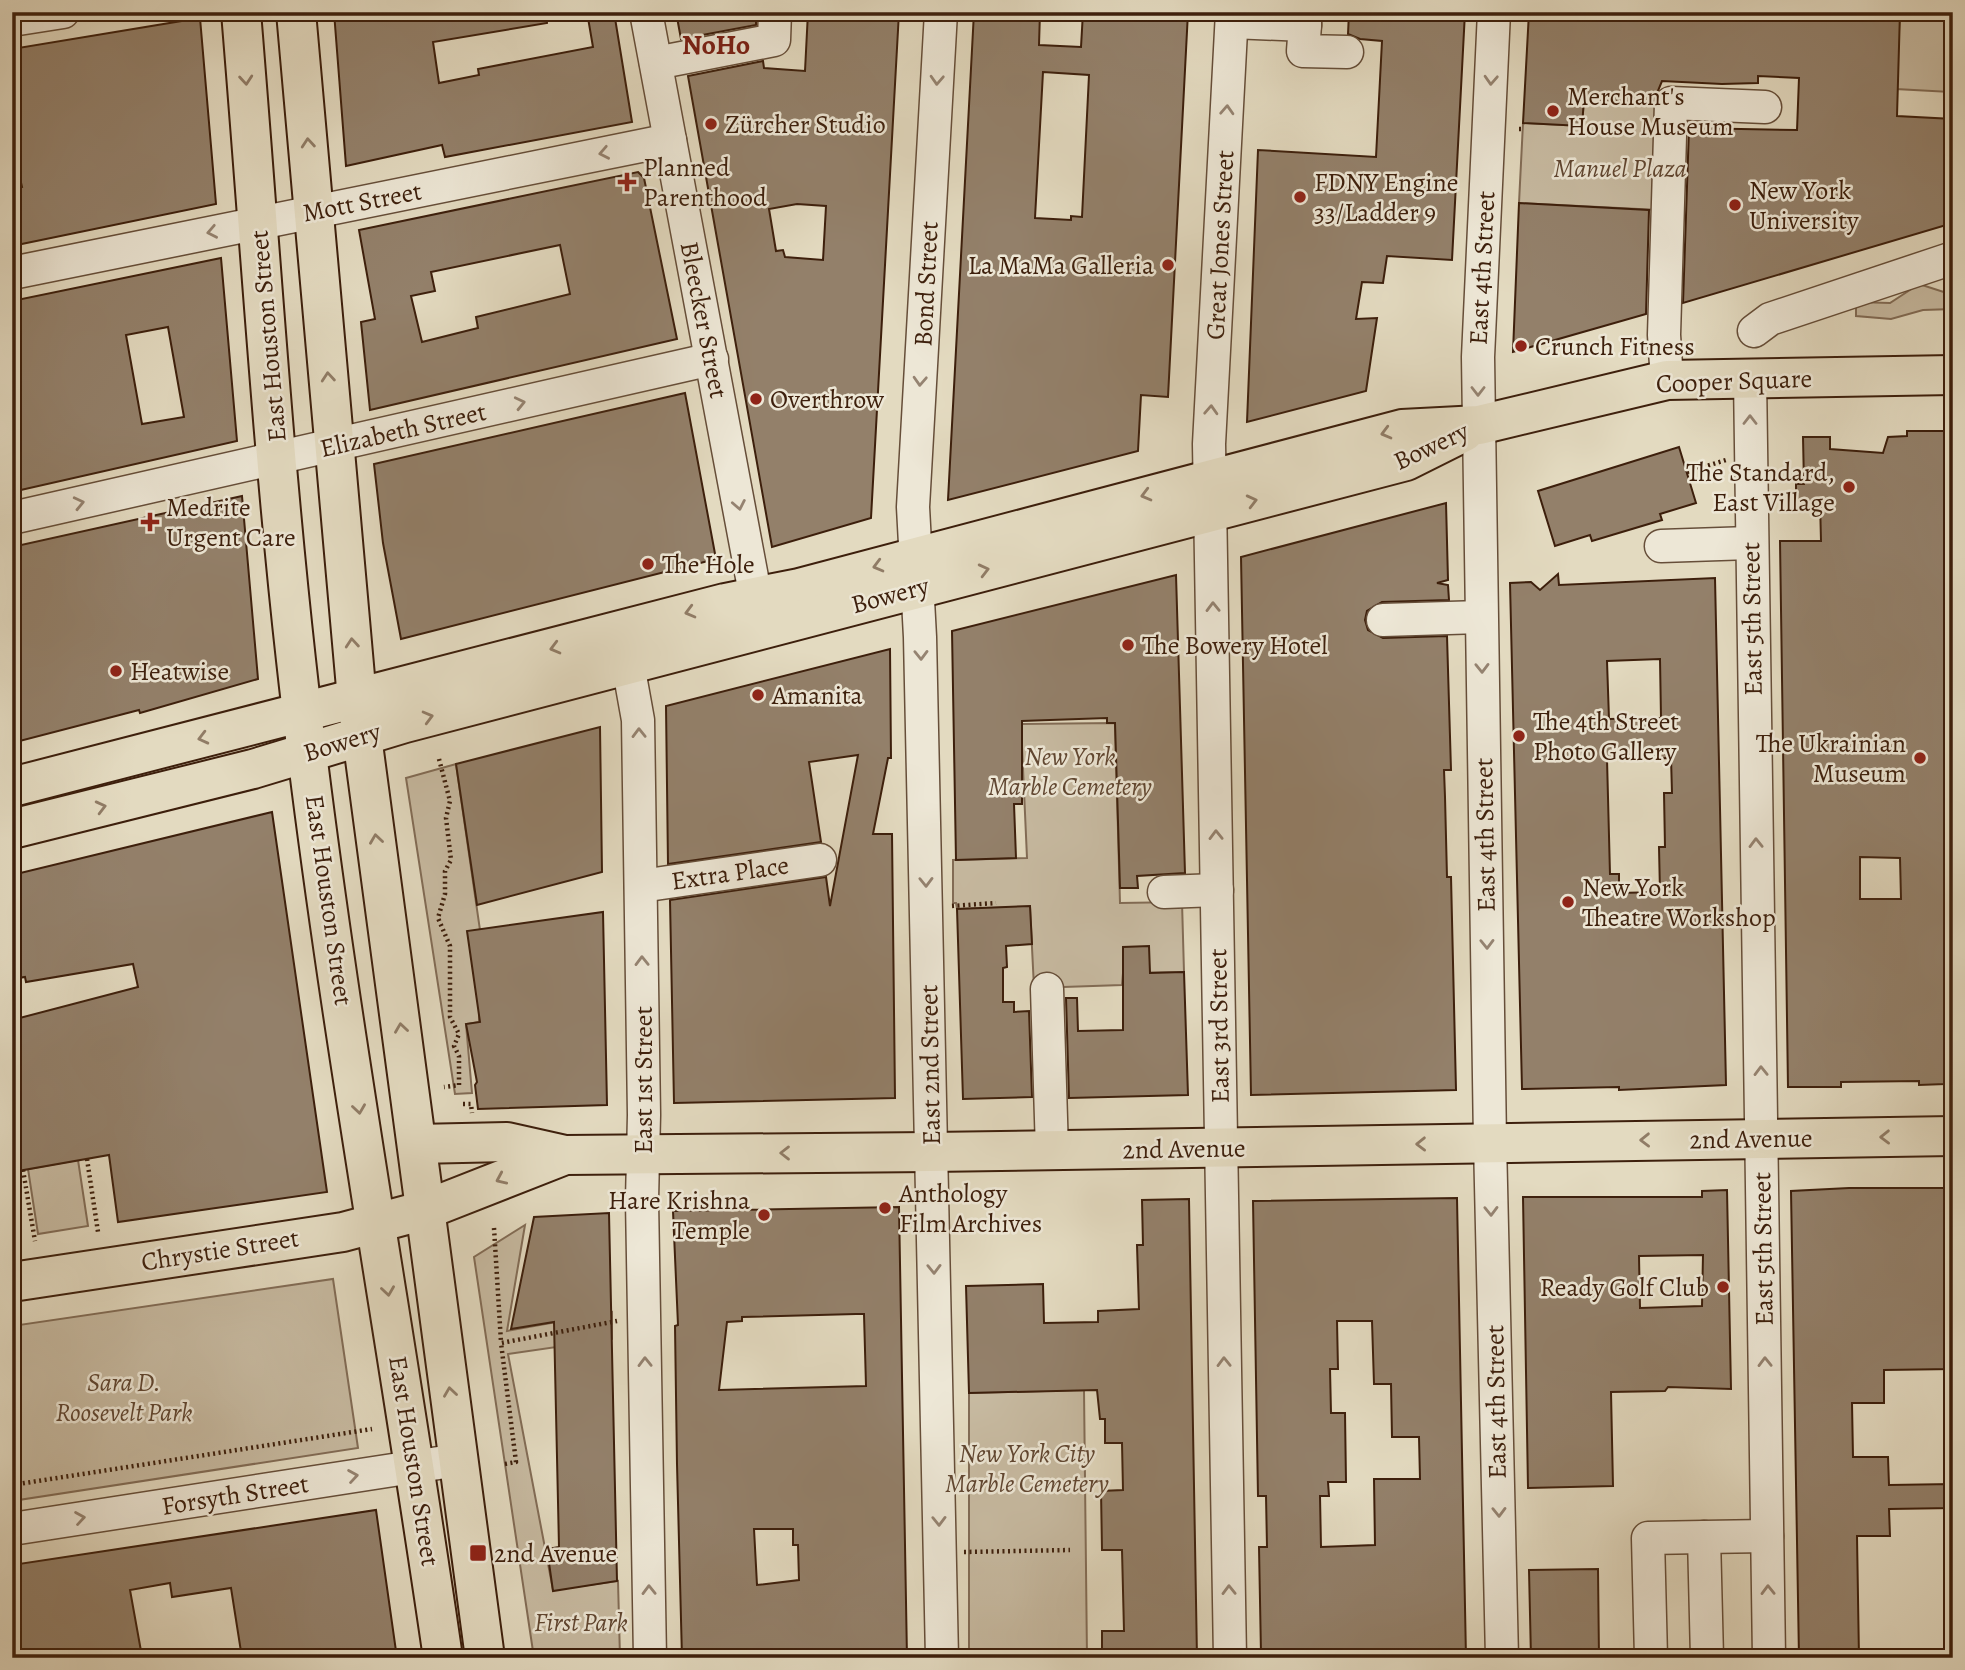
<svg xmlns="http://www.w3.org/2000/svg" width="1965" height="1670" viewBox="0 0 1965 1670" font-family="Alegreya,serif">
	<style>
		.green { fill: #c7baa1; stroke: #826c56; stroke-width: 2 }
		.building { fill: #93806a; stroke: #3d1f0c; stroke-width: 2; fill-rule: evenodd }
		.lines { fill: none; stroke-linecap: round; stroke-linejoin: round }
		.minor-casing { stroke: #664e39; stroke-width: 35 }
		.major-casing { stroke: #3d1f0c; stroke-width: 42 }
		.path { stroke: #3d1f0c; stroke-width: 4.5; stroke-dasharray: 2 3.5; stroke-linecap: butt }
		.minor { stroke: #ede7d6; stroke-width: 32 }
		.major { stroke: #e3dac0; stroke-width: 38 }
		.oneway { stroke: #907c66 }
		.oneway2 { stroke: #958371 }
		.poi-dot { fill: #8f2418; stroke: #ede7d6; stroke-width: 2.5 }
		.labels { text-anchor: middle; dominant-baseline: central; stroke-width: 5; stroke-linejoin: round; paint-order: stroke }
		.poi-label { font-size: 26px; fill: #3d1f0c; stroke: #ede7d6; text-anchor: start }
		.park-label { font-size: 26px; font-style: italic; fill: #604631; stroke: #ede7d6 }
		.street-label { font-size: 26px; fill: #3d1f0c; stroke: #ede7d6 }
		.neighbourhood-label { font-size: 28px; font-weight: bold; fill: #7a1f14; stroke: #ede7d6 }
	</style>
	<rect width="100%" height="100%" fill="#e3dac0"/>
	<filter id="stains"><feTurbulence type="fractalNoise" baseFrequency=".00286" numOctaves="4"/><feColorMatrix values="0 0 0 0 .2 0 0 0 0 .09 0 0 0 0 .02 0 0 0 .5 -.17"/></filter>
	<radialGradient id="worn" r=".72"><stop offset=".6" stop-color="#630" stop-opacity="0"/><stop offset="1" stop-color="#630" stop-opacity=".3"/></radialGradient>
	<g class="green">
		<polygon points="1900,12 1953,12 1950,92 1896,89"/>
		<polygon points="1584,99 1660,103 1659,210 1519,203 1523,123 1582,126"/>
		<polygon points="1919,284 1953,295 1953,309 1923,310 1891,319 1856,316 1856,302 1890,303"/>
		<polygon points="1115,723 1120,903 1182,902 1184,972 1123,973 1122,985 1034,988 1030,907 957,909 956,903 953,903 953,860 1027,858 1021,724"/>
		<polygon points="456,764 480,930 479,1022 466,1024 472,1093 455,1094 406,778"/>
		<polygon points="78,1160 88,1226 38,1234 28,1169"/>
		<polygon points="525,1225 507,1331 612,1312 612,1339 508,1354 553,1590 618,1581 620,1658 534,1658 474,1257"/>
		<polygon points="333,1279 358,1448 12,1501 12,1326"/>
		<polygon points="1084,1390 1087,1658 969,1658 969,1393"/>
	</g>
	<g class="building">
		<polygon points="334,12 546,12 547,23 433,42 439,83 479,75 478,69 593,47 587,12 614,12 632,122 445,157 442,145 346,166"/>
		<polygon points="676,12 756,12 756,25 681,39"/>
		<path d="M808,12H899L871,518L772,547L688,76L763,61L764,68L805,71ZM797,204L826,206L823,260L785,257L783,250L776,251L769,209Z"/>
		<path d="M974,12H1040L1039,45L1081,47L1083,12H1188L1168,397L1141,395L1138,451L948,500ZM1043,72L1089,75L1082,217L1071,216V220L1035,218Z"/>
		<polygon points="1349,12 1465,12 1452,260 1387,256 1383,283 1362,282 1356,319 1377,318 1366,391 1247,422 1258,150 1376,157 1382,41 1360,39 1348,34"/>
		<polygon points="1529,12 1900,12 1897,116 1953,119 1953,223 1683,303 1689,128 1797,130 1799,78 1758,76 1758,83 1722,84 1662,81 1653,103 1584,99 1582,126 1523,123"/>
		<polygon points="200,18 216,204 12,246 12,189 22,187 12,143 12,49"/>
		<path d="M638,172L644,178L677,339L370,410L361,322L375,319L359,230ZM560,245L570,294L476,317L478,328L422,342L411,296L435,291L431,272Z"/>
		<polygon points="1519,203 1649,210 1646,314 1513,352"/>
		<path d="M221,258L237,441L12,492V301ZM168,327L184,417L142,424L126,335Z"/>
		<polygon points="685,393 716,559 401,639 383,543 374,464"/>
		<path d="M1907,431H1953V1080H1945V1084L1919,1085V1081L1841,1082V1087H1788L1780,541H1821L1820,501L1796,502V484H1804L1803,437H1830V449L1883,453L1888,437L1907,436ZM1860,857L1900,858L1901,899H1860Z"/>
		<polygon points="1679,447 1696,503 1660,514 1662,520 1592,541 1590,535 1555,546 1538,491"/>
		<polygon points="242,496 258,679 140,713 139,710 12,743 12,547"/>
		<polygon points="1446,503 1448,580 1437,583 1448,585 1449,600 1382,602 1367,611 1365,620 1368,630 1383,638 1447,636 1451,770 1444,770 1445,797 1447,877 1451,877 1456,1090 1251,1095 1241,557"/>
		<path d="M1558,574L1559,585L1715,578L1726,1085L1619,1090V1087L1522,1089L1510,583L1531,582L1540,590ZM1660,659L1661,718L1609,719L1607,661ZM1671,758L1672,793H1664L1665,847H1659L1660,892L1619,893V874H1610L1607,759Z"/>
		<polygon points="1176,575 1185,873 1137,876 1138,888 1120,888 1115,723 1107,723 1107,718 1022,721 1022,804 1014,804 1016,858 956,860 952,631"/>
		<polygon points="890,649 891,758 888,758 873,834 892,834 895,1098 674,1103 670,900 826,877 830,906 858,755 809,762 821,842 668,864 666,706"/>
		<polygon points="600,727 602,872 477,905 456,764"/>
		<polygon points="272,812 327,1192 118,1222 109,1155 18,1171 12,1134 12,1020 138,987 133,964 26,982 25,977 12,979 12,875"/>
		<polygon points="1030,906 1032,944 1006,946 1007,967 1003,968 1003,1002 1014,1002 1014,1012 1029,1011 1032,1097 963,1099 957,909"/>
		<polygon points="603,912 607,1105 478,1109 475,1085 477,1082 466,1024 480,1022 467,931"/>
		<polygon points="1149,946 1150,973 1184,972 1188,1095 1069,1098 1066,998 1077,998 1078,1031 1123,1030 1123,947"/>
		<polygon points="1849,1188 1953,1188 1953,1369 1884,1370 1884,1403 1852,1403 1853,1457 1888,1457 1889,1485 1953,1484 1953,1508 1889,1509 1890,1536 1857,1536 1859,1658 1799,1658 1791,1191"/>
		<path d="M1727,1190L1731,1389L1668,1387L1665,1391L1611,1392L1613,1486L1528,1488L1523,1197H1702V1191ZM1703,1255L1702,1306L1640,1308L1639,1256Z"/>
		<path d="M1457,1198L1466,1658H1265V1654H1261L1259,1547H1267L1266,1496H1258L1253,1201ZM1337,1321H1372L1374,1384H1391L1392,1437H1419L1420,1479H1374L1375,1545L1321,1547L1320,1496H1329L1328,1482H1346L1345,1413H1331L1330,1369H1338Z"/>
		<polygon points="1189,1199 1197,1658 1102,1658 1102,1631 1124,1631 1122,1550 1102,1550 1101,1491 1123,1490 1122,1443 1105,1443 1105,1419 1100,1419 1097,1390 969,1393 966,1286 1043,1284 1044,1323 1098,1322 1098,1311 1139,1309 1137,1245 1143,1245 1142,1200"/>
		<path d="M899,1207L907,1658H682L677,1464L675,1326L678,1325L673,1211ZM856,1314H864L866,1386L719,1390L727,1322L742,1321V1317ZM754,1529H793V1545H798L799,1580L757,1585Z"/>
		<polygon points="609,1213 617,1581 553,1591 547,1549 559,1547 554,1322 511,1329 534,1217"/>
		<polygon points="376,1510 397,1658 242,1658 231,1588 172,1597 170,1583 130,1590 141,1651 106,1658 12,1658 12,1565"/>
		<polygon points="1598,1569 1599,1658 1531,1658 1529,1570"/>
	</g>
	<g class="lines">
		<defs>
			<g id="minor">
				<polyline points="646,12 760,620"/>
				<polyline points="941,12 913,507 920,637 942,1658"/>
				<polyline points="1494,12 1478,357 1490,1142 1502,1658"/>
				<polyline points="12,20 63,12"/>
				<polyline points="1232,22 1305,25 1305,12"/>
				<polyline points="1305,25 1303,51 1347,52"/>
				<polyline points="656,63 774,40 775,12"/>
				<polyline points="12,273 670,140"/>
				<polyline points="1754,331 1770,319 1953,258"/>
				<polyline points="1750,378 1769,1658"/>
				<polyline points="1667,380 1664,335 1671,103 1765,107"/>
				<polyline points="12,518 712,359"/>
				<polyline points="1661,546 1750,543"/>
				<polyline points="1383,620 1481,617"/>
				<polyline points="624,642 638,720 644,1115 642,1200 650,1658"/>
				<polyline points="641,886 820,860"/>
				<polyline points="1164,892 1217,890"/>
				<polyline points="1047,989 1052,1151"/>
				<polyline points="12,1529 458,1460"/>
				<polyline points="1230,1658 1209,444 1232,12"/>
				<polyline points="1651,1658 1648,1538 1704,1537"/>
				<polyline points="1707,1658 1704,1537 1767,1536"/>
			</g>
			<g id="major">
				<path d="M241,12C259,228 272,445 296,660C333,994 395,1325 443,1658"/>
				<polyline points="296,12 357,699 485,1658"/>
				<polyline points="12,787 725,603 799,588 1402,429 1479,425 1667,380 1953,375"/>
				<polyline points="12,829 253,769 405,723 1406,461 1464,432"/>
				<polyline points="417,1144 507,1142 565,1155"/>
				<polyline points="12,1282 343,1232 425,1210 565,1155 931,1152 1953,1136"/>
			</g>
		</defs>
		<use href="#minor" class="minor-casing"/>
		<use href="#major" class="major-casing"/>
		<g class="path">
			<polyline points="1519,129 1522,129"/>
			<polyline points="1687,472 1726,460"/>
			<polyline points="439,759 450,801 446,818 451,860 445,871 445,894 438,918 450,946 450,1017 459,1034 454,1046 459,1056 459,1085 444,1087"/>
			<polyline points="952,906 996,903"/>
			<polyline points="463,1104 471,1104 472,1113"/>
			<polyline points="87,1159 98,1232"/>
			<polyline points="23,1170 35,1241"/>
			<polyline points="12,1178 18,1215 15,1244"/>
			<polyline points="494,1228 501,1342"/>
			<polyline points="505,1464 516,1462 501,1343 617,1321"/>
			<polyline points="12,1485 372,1429"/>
			<polyline points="964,1552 1070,1550"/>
		</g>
		<use href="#minor" class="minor"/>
		<use href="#major" class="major"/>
	</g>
	<defs><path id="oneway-chevron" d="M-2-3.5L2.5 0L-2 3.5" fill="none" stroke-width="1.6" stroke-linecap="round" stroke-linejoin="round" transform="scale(1.75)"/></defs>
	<g class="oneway">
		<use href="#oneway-chevron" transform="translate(246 80) rotate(85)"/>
		<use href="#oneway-chevron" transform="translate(308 143) rotate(-95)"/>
		<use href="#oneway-chevron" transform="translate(328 377) rotate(-95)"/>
		<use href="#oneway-chevron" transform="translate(1386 433) rotate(165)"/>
		<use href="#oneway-chevron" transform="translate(1146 495) rotate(165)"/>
		<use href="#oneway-chevron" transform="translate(1252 501) rotate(-14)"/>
		<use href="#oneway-chevron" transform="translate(878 566) rotate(165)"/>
		<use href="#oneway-chevron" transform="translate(984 570) rotate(-14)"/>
		<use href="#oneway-chevron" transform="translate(690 612) rotate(165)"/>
		<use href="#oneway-chevron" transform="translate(352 643) rotate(-95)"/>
		<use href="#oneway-chevron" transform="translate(555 648) rotate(165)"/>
		<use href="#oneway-chevron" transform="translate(428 717) rotate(-15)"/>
		<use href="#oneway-chevron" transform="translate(203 738) rotate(166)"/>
		<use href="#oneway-chevron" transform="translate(101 807) rotate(-14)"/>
		<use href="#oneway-chevron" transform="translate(376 839) rotate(-98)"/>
		<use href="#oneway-chevron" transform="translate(401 1028) rotate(-98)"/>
		<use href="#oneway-chevron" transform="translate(359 1109) rotate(82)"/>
		<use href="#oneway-chevron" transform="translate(1885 1137) rotate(179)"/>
		<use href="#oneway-chevron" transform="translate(1645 1140) rotate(179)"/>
		<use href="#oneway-chevron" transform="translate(1421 1144) rotate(179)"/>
		<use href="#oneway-chevron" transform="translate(785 1153) rotate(180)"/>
		<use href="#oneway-chevron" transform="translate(501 1179) rotate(156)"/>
		<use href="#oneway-chevron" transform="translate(388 1291) rotate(82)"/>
		<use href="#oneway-chevron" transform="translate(450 1392) rotate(-98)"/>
	</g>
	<g class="oneway2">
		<use href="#oneway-chevron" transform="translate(937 80) rotate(93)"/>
		<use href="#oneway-chevron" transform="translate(1491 80) rotate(93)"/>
		<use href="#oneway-chevron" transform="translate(1227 110) rotate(-87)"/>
		<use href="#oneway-chevron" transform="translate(604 153) rotate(169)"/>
		<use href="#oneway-chevron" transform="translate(212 232) rotate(169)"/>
		<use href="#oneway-chevron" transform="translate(920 381) rotate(93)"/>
		<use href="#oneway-chevron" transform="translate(1478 391) rotate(90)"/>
		<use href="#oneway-chevron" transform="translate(520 403) rotate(-13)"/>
		<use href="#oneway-chevron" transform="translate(1211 410) rotate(-87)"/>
		<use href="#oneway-chevron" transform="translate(1750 420) rotate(-90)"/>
		<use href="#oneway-chevron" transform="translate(79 503) rotate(-13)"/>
		<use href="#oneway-chevron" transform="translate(739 505) rotate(79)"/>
		<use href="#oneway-chevron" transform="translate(1213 607) rotate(-91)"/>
		<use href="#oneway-chevron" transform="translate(921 655) rotate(89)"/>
		<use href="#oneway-chevron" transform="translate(1482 668) rotate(89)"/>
		<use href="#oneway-chevron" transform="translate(639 733) rotate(-91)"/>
		<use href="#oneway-chevron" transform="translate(1216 835) rotate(-91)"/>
		<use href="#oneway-chevron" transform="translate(1756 843) rotate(-91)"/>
		<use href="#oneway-chevron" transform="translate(926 882) rotate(89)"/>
		<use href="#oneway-chevron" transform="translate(1487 944) rotate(89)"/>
		<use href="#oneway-chevron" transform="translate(642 961) rotate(-91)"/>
		<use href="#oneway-chevron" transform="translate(1761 1071) rotate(-91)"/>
		<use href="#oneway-chevron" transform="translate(1491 1211) rotate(89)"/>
		<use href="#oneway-chevron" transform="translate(934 1269) rotate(89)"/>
		<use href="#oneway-chevron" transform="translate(645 1362) rotate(-91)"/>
		<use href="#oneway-chevron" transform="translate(1224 1362) rotate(-91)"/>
		<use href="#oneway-chevron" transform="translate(1765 1362) rotate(-91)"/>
		<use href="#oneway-chevron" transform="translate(353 1476) rotate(-9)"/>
		<use href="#oneway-chevron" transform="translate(1499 1512) rotate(89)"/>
		<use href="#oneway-chevron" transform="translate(80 1518) rotate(-9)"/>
		<use href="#oneway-chevron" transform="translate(939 1521) rotate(89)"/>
		<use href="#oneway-chevron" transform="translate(649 1590) rotate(-91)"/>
		<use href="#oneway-chevron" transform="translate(1229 1590) rotate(-91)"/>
		<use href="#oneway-chevron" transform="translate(1768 1590) rotate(-91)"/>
	</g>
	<g class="poi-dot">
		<circle cx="1553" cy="111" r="7"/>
		<circle cx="711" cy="124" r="7"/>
		<path d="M623.5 171.5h7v7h7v7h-7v7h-7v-7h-7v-7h7z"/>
		<circle cx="1300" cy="197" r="7"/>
		<circle cx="1735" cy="205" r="7"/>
		<circle cx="1168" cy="265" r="7"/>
		<circle cx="1521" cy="346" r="7"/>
		<circle cx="756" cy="399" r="7"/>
		<circle cx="1849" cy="487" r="7"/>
		<path d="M146.5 511.5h7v7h7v7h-7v7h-7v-7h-7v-7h7z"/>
		<circle cx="648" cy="564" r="7"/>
		<circle cx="1128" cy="645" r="7"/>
		<circle cx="116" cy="671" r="7"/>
		<circle cx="758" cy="695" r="7"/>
		<circle cx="1519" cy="736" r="7"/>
		<circle cx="1920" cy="758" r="7"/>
		<circle cx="1568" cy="902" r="7"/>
		<circle cx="885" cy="1208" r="7"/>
		<circle cx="764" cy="1215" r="7"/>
		<circle cx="1723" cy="1287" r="7"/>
		<rect x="469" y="1544" width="18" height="18" rx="3.5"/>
	</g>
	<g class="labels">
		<g class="poi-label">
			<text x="1567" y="96">Merchant's<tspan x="1567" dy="30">House Museum</tspan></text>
			<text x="725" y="124">Zürcher Studio</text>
			<text x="643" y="167">Planned<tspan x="643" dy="30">Parenthood</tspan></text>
			<text x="1314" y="182">FDNY Engine<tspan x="1314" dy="30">33/Ladder 9</tspan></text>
			<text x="1749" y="190">New York<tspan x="1749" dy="30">University</tspan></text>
			<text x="1154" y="265" text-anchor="end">La MaMa Galleria</text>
			<text x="1535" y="346">Crunch Fitness</text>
			<text x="770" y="399">Overthrow</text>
			<text x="1835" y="472" text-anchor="end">The Standard,<tspan x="1835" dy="30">East Village</tspan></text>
			<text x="166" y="507">Medrite<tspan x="166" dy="30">Urgent Care</tspan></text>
			<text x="662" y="564">The Hole</text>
			<text x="1142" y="645">The Bowery Hotel</text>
			<text x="130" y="671">Heatwise</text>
			<text x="772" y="695">Amanita</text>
			<text x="1533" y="721">The 4th Street<tspan x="1533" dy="30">Photo Gallery</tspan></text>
			<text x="1906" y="743" text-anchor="end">The Ukrainian<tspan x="1906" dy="30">Museum</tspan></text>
			<text x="1582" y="887">New York<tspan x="1582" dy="30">Theatre Workshop</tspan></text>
			<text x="899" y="1193">Anthology<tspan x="899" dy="30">Film Archives</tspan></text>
			<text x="750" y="1200" text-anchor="end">Hare Krishna<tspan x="750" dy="30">Temple</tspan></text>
			<text x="1709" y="1287" text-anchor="end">Ready Golf Club</text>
			<text x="494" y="1553">2nd Avenue</text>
		</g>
		<g class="park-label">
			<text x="1620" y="168">Manuel Plaza</text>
			<text x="1070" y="756">New York<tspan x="1070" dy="30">Marble Cemetery</tspan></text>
			<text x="124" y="1382">Sara D.<tspan x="124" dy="30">Roosevelt Park</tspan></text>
			<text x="1027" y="1453">New York City<tspan x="1027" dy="30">Marble Cemetery</tspan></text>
			<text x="581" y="1622">First Park</text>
		</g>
		<g class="street-label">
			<text transform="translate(362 202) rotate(-11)">Mott Street</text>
			<text transform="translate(1220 245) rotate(-87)">Great Jones Street</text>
			<text transform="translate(1482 268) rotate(-87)">East 4th Street</text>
			<text transform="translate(926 284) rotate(-87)">Bond Street</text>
			<text transform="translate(704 320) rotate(79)">Bleecker Street</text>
			<text transform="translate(268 336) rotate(-95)">East Houston Street</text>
			<text transform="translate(1734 381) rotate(-2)">Cooper Square</text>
			<text transform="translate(403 430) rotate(-13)">Elizabeth Street</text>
			<text transform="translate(1431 446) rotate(-25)">Bowery</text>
			<text transform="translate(890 595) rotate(-15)">Bowery</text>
			<text transform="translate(1752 619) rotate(-91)">East 5th Street</text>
			<text transform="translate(342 742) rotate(-17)">Bowery</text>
			<text transform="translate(1485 835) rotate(-91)">East 4th Street</text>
			<text transform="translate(730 873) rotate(-8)">Extra Place</text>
			<text transform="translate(329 900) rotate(82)">East Houston Street</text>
			<text transform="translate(1219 1026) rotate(-91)">East 3rd Street</text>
			<text transform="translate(930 1065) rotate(-91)">East 2nd Street</text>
			<text transform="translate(643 1080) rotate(-90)">East 1st Street</text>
			<text transform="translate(1751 1139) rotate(-1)">2nd Avenue</text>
			<text transform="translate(1184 1149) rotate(-1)">2nd Avenue</text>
			<text transform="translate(1763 1249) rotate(-91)">East 5th Street</text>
			<text transform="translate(220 1250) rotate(-9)">Chrystie Street</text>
			<text transform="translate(1496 1402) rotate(-91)">East 4th Street</text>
			<text transform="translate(414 1461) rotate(81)">East Houston Street</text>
			<text transform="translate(235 1495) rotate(-9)">Forsyth Street</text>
		</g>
		<g class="neighbourhood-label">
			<text x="716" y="45">NoHo</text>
		</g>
	</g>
	<rect width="1965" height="1670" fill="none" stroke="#e3dac0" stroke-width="42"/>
	<rect x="14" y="14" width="1937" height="1642" fill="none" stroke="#3d1f0c" stroke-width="3.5"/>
	<rect x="21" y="21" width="1923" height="1628" fill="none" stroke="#3d1f0c" stroke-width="2"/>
	<rect width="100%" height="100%" filter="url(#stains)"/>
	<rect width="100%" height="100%" fill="url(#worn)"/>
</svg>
